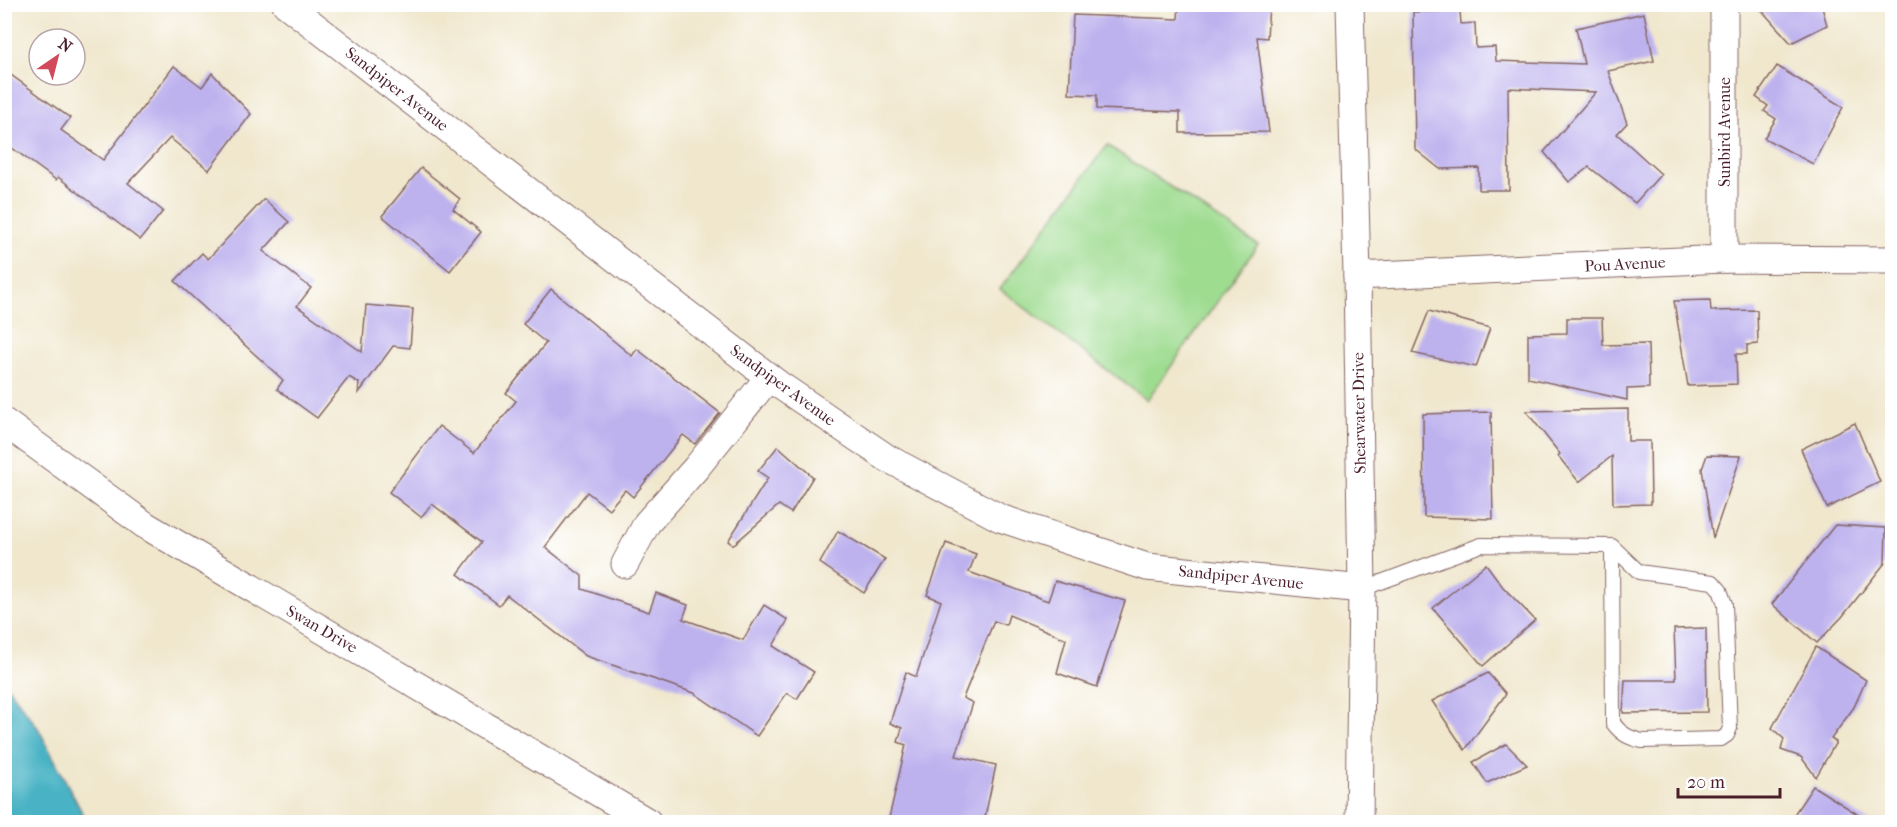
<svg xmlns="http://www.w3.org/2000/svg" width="1897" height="827" viewBox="0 0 1897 827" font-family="'IM FELL French Canon',serif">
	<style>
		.green { fill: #9edc90; stroke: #747e5e; stroke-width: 1.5 }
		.water { fill: #48b3c5; stroke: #496978; stroke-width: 1.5 }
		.building { fill: #beb2ee }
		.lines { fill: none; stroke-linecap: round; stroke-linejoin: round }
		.service-casing { stroke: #846564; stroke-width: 16 }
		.minor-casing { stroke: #846564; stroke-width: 29 }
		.service { stroke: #fff; stroke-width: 14 }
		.minor { stroke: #fff; stroke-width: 27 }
		.labels { text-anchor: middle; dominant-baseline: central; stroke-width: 6; stroke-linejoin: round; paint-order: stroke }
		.street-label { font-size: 16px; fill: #4a1f2b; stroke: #fff }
	</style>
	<rect width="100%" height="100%" fill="#fff"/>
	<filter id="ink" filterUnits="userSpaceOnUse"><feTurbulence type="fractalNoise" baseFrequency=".0167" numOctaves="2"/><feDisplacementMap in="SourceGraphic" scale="12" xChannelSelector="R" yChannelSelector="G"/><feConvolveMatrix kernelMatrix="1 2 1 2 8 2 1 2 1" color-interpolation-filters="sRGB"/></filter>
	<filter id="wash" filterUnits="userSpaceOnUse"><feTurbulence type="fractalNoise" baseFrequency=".008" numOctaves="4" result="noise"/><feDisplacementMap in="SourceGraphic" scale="24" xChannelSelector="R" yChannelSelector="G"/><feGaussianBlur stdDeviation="1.35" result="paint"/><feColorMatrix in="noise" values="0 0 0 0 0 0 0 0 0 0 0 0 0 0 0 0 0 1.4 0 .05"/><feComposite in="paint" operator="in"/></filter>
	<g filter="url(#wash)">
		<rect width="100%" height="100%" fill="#f0e7cd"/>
		<polygon class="green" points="1107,145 1258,245 1147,400 1000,289"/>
		<polygon class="water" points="5,683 38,728 87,822 5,822"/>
		<g id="blocks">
			<g class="building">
				<polygon points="1179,4 1269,4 1267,38 1257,37 1269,132 1180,133 1180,112 1097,109 1097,95 1069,94 1073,15 1178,19"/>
				<polygon points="1756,4 1821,4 1827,25 1791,43"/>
				<polygon points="1460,11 1461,24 1475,23 1476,48 1495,47 1496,61 1584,64 1576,28 1644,13 1654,61 1608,71 1627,123 1617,134 1661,174 1635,203 1589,167 1569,182 1544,152 1596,92 1508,88 1509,190 1479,190 1479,168 1440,169 1415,149 1413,12"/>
				<polygon points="174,66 202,87 212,73 251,114 209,170 170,138 128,183 163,211 140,240 58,177 56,180 4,142 4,70 70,118 61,130 103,160"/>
				<polygon points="1777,66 1843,107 1813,164 1764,138 1776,119 1764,111 1768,106 1756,97"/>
				<polygon points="421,168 460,199 453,209 481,232 450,271 382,216"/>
				<polygon points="264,199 289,222 263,251 311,288 297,306 362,352 366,305 413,309 410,348 393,346 358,394 359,383 349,377 317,418 277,389 283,380 175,281 202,253 208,259"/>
				<polygon points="551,289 632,356 637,349 720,413 695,444 683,435 633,497 625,490 609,509 587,492 545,547 582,576 582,589 649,612 656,593 688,605 683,619 743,640 764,605 788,620 773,646 814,672 797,699 787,693 757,736 694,693 586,656 507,595 499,605 458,574 482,542 432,504 421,517 389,492 439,426 474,453 516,401 506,393 546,343 523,324"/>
				<polygon points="1710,300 1711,311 1757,310 1758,344 1747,345 1747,354 1736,354 1737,384 1688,386 1674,301"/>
				<polygon points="1429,311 1490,328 1476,367 1412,353"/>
				<polygon points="1567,318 1602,318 1603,345 1648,344 1649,388 1627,389 1627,400 1528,378 1528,334 1567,333"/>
				<polygon points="1628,409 1628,441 1650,441 1651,504 1613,505 1612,456 1579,482 1558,456 1560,454 1526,411"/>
				<polygon points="1491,412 1493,519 1424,517 1423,414"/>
				<polygon points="1855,423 1880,482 1827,508 1801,449"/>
				<polygon points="778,446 813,477 791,513 779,505 733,545 728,541 768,478 758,471"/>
				<polygon points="1707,455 1741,456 1713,538 1702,469"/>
				<polygon points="1835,525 1886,528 1885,563 1842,617 1817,643 1772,604"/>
				<polygon points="838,531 885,559 864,593 820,563"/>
				<polygon points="946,543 976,554 969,572 1048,601 1055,581 1125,601 1097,687 1057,673 1066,639 1009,615 1006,625 994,621 963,698 973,703 956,756 996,765 984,822 911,822 889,818 906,745 898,742 902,728 890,723 906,672 916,677 941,601 927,595"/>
				<polygon points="1486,564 1503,587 1535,620 1483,666 1433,608"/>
				<polygon points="1706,628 1707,712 1623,713 1625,680 1676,680 1674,629"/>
				<polygon points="1816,647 1866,680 1854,707 1831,739 1836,742 1816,777 1801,757 1781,750 1784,739 1772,728"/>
				<polygon points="1488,673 1506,694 1465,750 1432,701"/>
				<polygon points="1506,744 1527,765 1487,783 1473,762"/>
				<polygon points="1813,786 1870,822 1789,822"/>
			</g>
		</g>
	</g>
	<g filter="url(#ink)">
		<use href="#blocks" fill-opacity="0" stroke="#846564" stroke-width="1.5"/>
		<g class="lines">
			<defs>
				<path id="service" d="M1362,589L1481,545L1612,546L1639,572L1713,582L1720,590L1725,604L1730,728L1727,735L1721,739L1642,741C1629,738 1621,734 1613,723L1612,546"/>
				<g id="minor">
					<polyline points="286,4 778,384 887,458 1000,518 1147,567 1362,589"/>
					<polyline points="1350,4 1357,276 1362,589 1359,822"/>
					<polyline points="1724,259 1724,4"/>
					<polyline points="1357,276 1724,259 1892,260"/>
					<polyline points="4,422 145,525 648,822"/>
					<polyline points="625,564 647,523 696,468 769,377"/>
				</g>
			</defs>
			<use href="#service" class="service-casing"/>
			<use href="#minor" class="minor-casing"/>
			<use href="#service" class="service"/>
			<use href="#minor" class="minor"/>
		</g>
	</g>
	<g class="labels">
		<g class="street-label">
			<text transform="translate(397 89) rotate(38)">Sandpiper Avenue</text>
			<text transform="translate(1724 132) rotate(-90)">Sunbird Avenue</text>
			<text transform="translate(1625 264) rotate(-3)">Pou Avenue</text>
			<text transform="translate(783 385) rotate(36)">Sandpiper Avenue</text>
			<text transform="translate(1359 413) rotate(-91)">Shearwater Drive</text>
			<text transform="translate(1241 577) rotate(6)">Sandpiper Avenue</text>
			<text transform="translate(322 629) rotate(30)">Swan Drive</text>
		</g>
	</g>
	<rect width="1897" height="827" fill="none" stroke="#fff" stroke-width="24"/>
	<g transform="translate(57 57) rotate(35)"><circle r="28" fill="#ffffff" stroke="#b7a5aa" stroke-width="1.5"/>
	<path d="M0-4.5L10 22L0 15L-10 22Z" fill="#d1495b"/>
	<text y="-9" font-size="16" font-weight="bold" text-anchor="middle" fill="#4a1f2b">N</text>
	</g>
	<path d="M1678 788v9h102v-9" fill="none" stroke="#4a1f2b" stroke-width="3"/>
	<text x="1687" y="788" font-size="18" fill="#4a1f2b" stroke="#ffffff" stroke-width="4.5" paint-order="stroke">20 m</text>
</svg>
